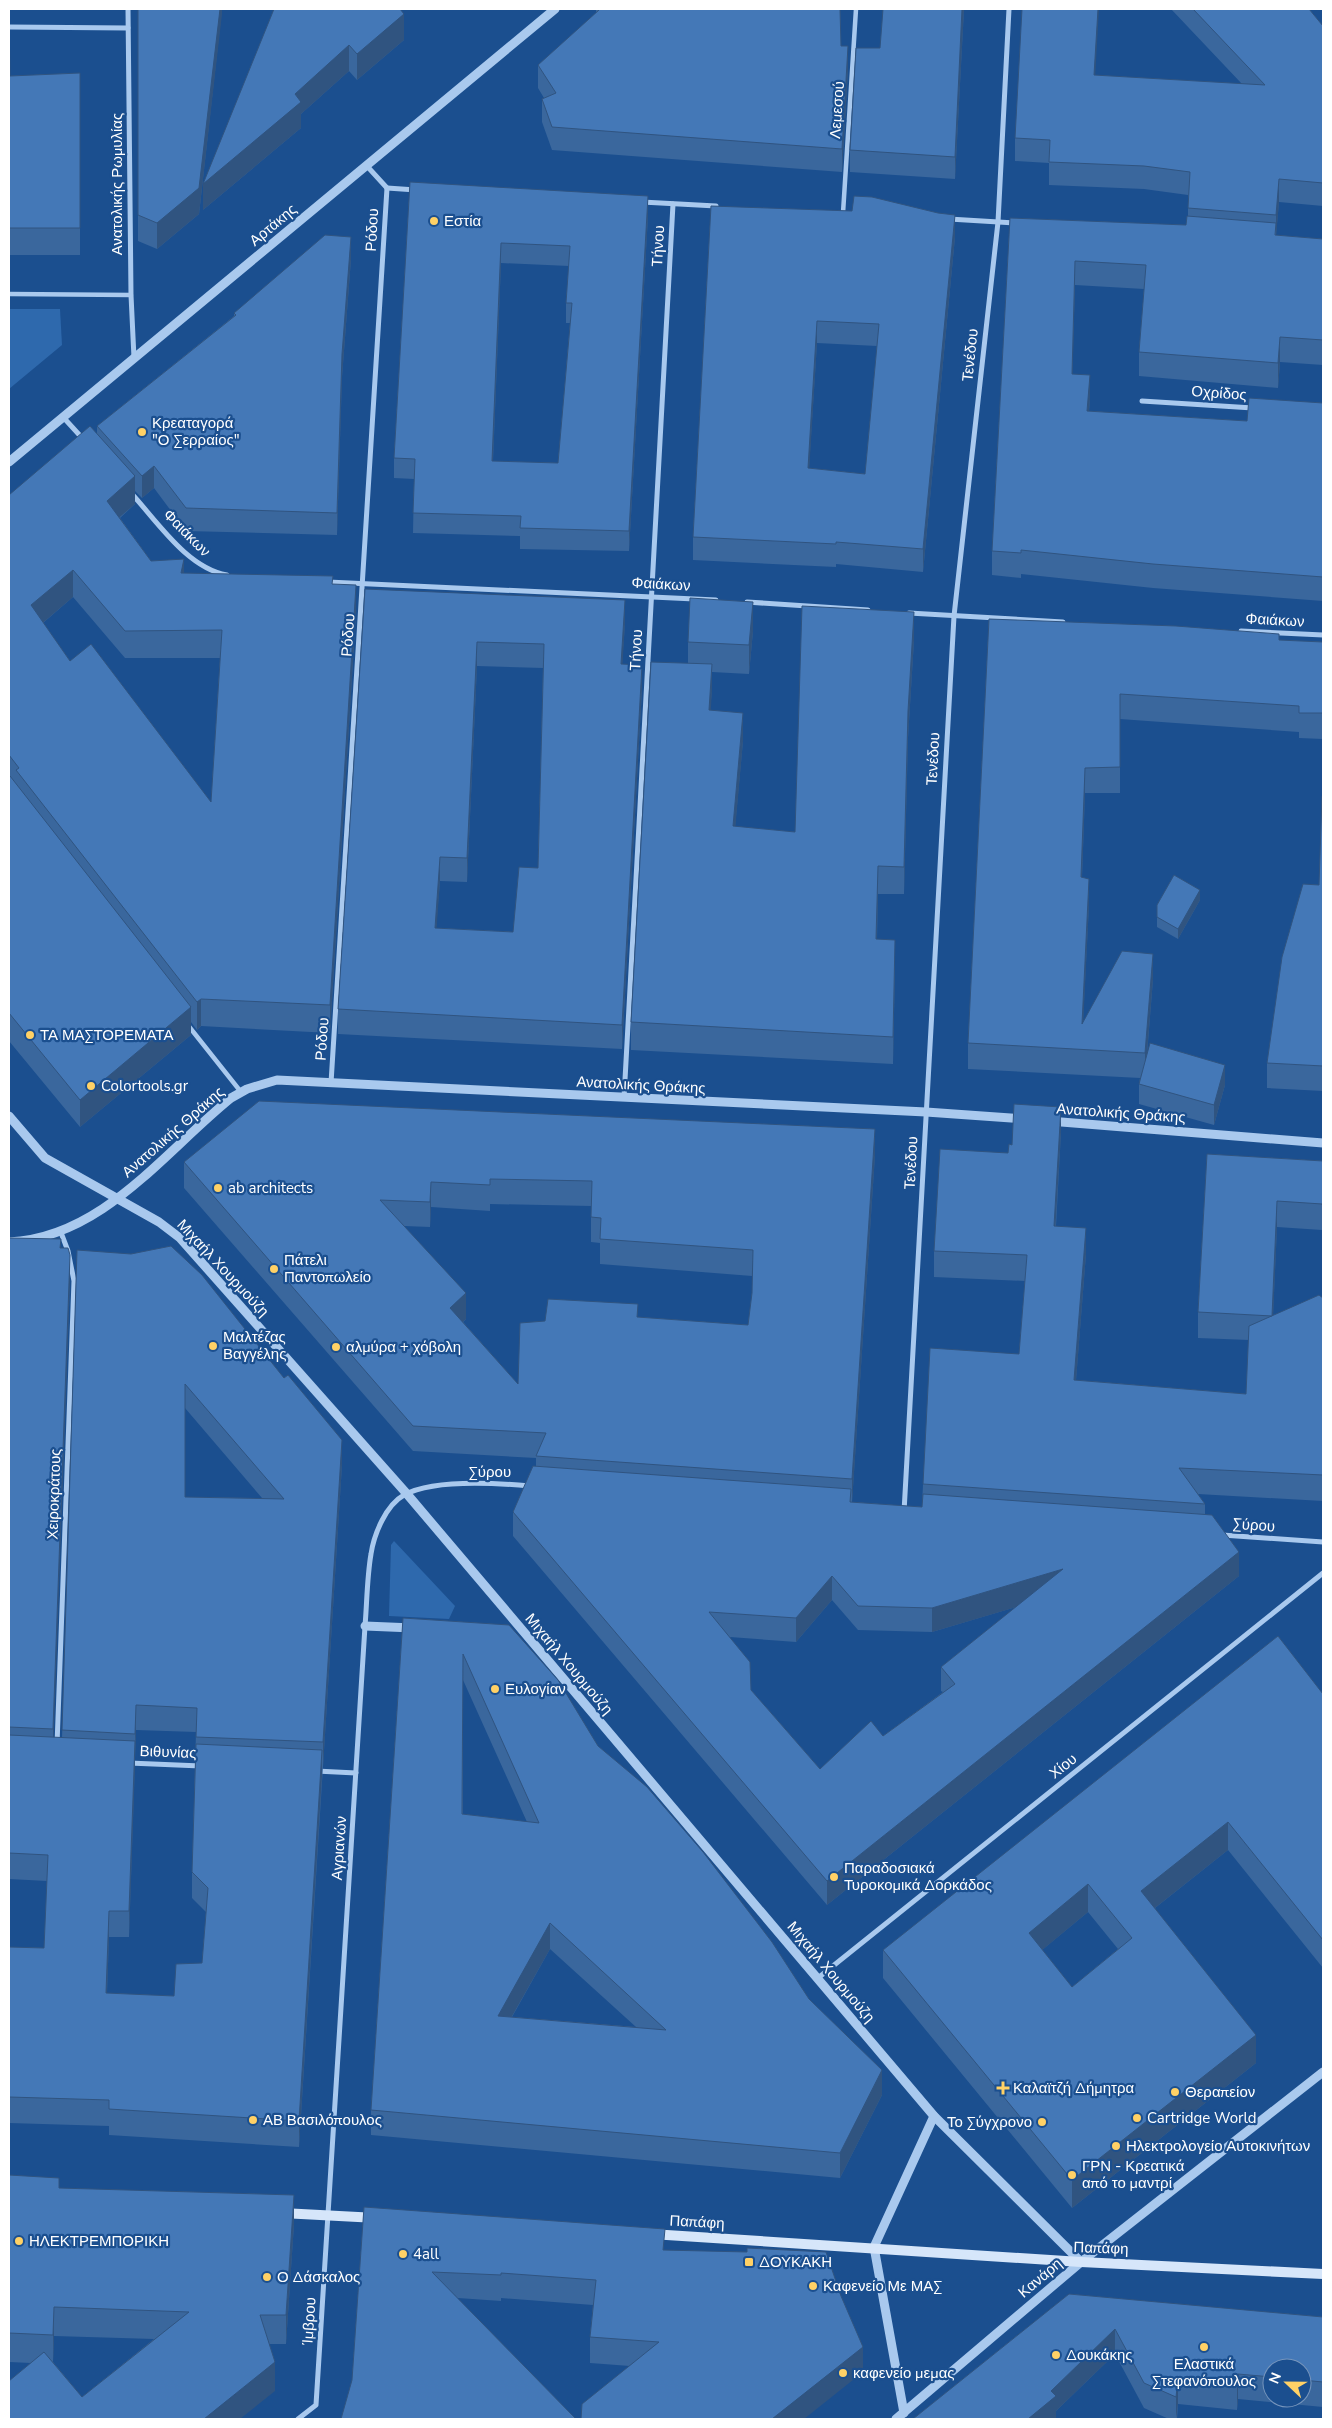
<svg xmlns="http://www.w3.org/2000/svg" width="1332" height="2428" viewBox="0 0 1332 2428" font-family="'Nunito Sans',sans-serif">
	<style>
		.green { fill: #2e69ad }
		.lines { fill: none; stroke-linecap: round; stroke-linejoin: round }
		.pedestrian { stroke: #a9c9ee; stroke-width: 4.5 }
		.minor { stroke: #a9c9ee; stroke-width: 5 }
		.tertiary { stroke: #a9c9ee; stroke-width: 9 }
		.secondary { stroke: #d6e6fa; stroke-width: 10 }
		.wall { fill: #3a679d; fill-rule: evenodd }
		.shaded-wall { fill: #305480 }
		.building { fill: #4478b7; stroke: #305480; fill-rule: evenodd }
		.poi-dot { fill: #ffd166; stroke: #1b4f8f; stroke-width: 2 }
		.labels { text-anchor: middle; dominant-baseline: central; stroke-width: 4.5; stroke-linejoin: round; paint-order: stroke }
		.street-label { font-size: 15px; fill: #fff; stroke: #1b4f8f }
		.poi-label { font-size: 15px; fill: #fff; stroke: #1b4f8f; text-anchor: start }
	</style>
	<rect width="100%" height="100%" fill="#1b4f8f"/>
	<g class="green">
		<polygon points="9,309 60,309 62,345 9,389"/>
		<polygon points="394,1541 455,1606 449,1619 389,1616 391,1545"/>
	</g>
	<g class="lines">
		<g class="pedestrian">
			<polyline points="843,213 856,9"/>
			<polyline points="9,294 131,295"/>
			<polyline points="187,1024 241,1092"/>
		</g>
		<g class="minor">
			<polyline points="128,9 131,295 134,358"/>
			<polyline points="9,27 128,28"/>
			<polyline points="366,165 387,188"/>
			<polyline points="387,188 416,190"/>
			<polyline points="642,202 716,206"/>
			<polyline points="949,219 1015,223"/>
			<polyline points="1142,401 1253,408"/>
			<polyline points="63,417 84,440"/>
			<path d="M131,493C157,521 187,568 227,575"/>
			<polyline points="328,582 716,600"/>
			<polyline points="747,602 868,610"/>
			<polyline points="909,613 1063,622"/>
			<polyline points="1241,631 1323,635"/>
			<polyline points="331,1083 387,188"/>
			<polyline points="624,1098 673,204"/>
			<polyline points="904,1512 954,616 998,222 1009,9"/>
			<polyline points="1222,1535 1323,1542"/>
			<polyline points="57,1745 74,1281 68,1251 60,1230"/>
			<polyline points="129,1763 201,1766"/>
			<polyline points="316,1771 356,1773"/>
			<polyline points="818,1978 1323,1573"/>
			<path d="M298,2419L316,2405L365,1626C367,1602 367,1577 371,1554C374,1534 386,1505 404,1495C433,1479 497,1483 530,1486"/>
		</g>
		<g class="tertiary">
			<polyline points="9,462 555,9"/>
			<polyline points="9,1116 45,1158 159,1222 180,1238 407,1494 934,2116 1081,2262"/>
			<polyline points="1049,1121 1323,1143"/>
			<path d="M9,1242C102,1238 164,1152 231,1098L247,1089L277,1080L926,1112L1024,1119"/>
			<polyline points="365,1626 413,1628"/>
			<polyline points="904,2413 874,2247 934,2116"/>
			<polyline points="896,2419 1081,2262 1323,2072"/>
		</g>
		<g class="secondary">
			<polyline points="282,2213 377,2218"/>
			<polyline points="651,2234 1081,2262 1323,2274"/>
		</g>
	</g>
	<g class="wall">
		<polygon points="138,9 222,9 199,214 157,249 138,241"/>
		<polygon points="274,9 404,40 357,80 349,71 301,114 301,128 203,210"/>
		<polygon points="596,9 840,9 841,46 848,69 842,172 552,150 542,122 542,99 544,98 538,88 538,65 596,13"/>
		<polygon points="964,9 955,179 850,172 850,150 880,48"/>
		<polygon points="1171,9 1309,9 1323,26 1323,206 1279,202 1276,235 1323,239 1323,365 1280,362 1278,388 1139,376 1139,352 1144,289 1075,285 1072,374 1090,399 1089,411 1247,421 1323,403 1323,601 1153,588 1021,574 1021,578 992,575 992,551 1010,218 1186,225 1188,216 1188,195 1144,189 1049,185 1049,163 1015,161 1015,138 1095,75 1242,84"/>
		<polygon points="9,17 10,76 80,73 80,255 9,255"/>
		<path d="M410,182L648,216L629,551L520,549V536L413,533L414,479L394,478V458ZM501,263L569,266L566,303V323H570L558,463L493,461Z"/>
		<path d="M711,206L955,237L923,572L836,564V567L693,560V537ZM817,343L877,346L865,474L809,468Z"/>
		<path d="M351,259L342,377L337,535L186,531L154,488L142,498L135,491V504L120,518L151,561L184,573L333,584L356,613L330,1033L201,1026L197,1030L191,1022V1035L80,1127L9,1041V495L97,433V426L234,316V313ZM73,597L125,658H220L211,802L70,661L43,623Z"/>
		<path d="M365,589L625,624L622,664L642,689L622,1049L338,1034V1009ZM477,666L543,668L538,868L513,932L436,928L440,881L467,882Z"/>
		<polygon points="989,619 1279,640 1323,642 1323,739 1299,738 1299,732 1120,719 1120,793 1085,793 1082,878 1089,905 1083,1021 1153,979 1147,1055 1225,1085 1214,1125 1139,1104 1139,1084 1140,1078 968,1069 968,1043"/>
		<polygon points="753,631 749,674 712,672 712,691 710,710 743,741 735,827 795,832 914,640 908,738 904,894 878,894 877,939 895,967 893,1064 631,1050 631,1022 688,663 688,642"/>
		<polygon points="1323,796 1323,1091 1267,1088 1267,1063 1319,885"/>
		<polygon points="1200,900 1178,939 1157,927 1157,905"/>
		<path d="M1061,1132L1056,1226L1086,1254L1076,1380L1246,1394L1249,1340L1198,1338V1312L1207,1154L1323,1161V1233L1322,1230L1277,1227L1273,1315L1323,1298V1501L1198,1494L1205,1504V1514L1239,1576L827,1905L513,1536V1512L536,1467V1458L413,1451L184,1188V1162L875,1155L852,1502L922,1507L923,1484L1019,1354L1025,1281L934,1277V1251L1008,1153L1012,1145ZM490,1204L591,1206V1242L600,1243V1264L752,1276V1293L748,1325L638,1317L518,1384L463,1322L466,1319L404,1226L430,1227L431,1207L490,1211ZM832,1600L858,1630L932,1632L1016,1607L941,1667V1691L943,1692L883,1736L820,1769L751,1690L730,1637L796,1642Z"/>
		<path d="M9,1238L61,1248L70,1281L53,1738H62L77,1250L342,1465L299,2147L109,2135V2126L9,2123V1947L44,1948L47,1881L9,1879ZM185,1408L262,1498L185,1497ZM136,1730L196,1732L192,1872V1898L206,1912L202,1963L174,1996L107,1993L109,1937H129Z"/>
		<path d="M403,1618L509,1625L598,1746L809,1999L882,2095L840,2178L371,2135V2110ZM463,1680L527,1822L463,1814ZM550,1949L636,2027L512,2017Z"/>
		<path d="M1323,1694V1968L1228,1850L1155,1908L1256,2063L1072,2208L883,1978V1950ZM1088,1912L1118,1949L1072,1987L1042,1950Z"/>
		<path d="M9,2175L59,2188L294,2224L286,2344H269L275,2391L9,2419L31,2363L9,2362ZM54,2336L154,2339L82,2397L53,2362Z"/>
		<polygon points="364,2207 665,2250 863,2372 630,2366 590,2363 590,2337 593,2305 501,2298 501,2301 458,2298 352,2380"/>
		<path d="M1069,2294L1323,2317V2407L1238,2399L1237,2410L1178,2404L1177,2419H1169L1144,2408L1115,2354L1056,2411V2419H913ZM1272,2368H1302V2398H1272Z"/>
	</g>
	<g class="shaded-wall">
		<polygon points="220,9 222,9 222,14 199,214 157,249 157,223"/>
		<polygon points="962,9 964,9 955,179 955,157"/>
		<polygon points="1098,9 1099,9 1094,98 1094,75"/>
		<polygon points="404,14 404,40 357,80 357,54"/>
		<polygon points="349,45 349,71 301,114 301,128 203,210 203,184 295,94"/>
		<polygon points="848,46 848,69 842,172 842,149"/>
		<polygon points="1279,179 1279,202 1276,238 1276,215"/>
		<polygon points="648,196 648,216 629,551 629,531"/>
		<polygon points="955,215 955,237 923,572 923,549"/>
		<polygon points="351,237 351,259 342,377 337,535 337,513 342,354"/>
		<polygon points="501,243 501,263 492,481 492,461"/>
		<polygon points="1075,261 1075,285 1072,398 1072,374"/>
		<polygon points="817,321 817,343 808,490 808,468"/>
		<polygon points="1280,337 1280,362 1278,388 1278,363"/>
		<polygon points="1090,375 1090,399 1087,436 1087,411"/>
		<polygon points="154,466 154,488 142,498 142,476"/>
		<polygon points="135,476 135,504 107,528 107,501"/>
		<polygon points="184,559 184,587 181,573"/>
		<polygon points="73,570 73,597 31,633 31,605"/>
		<polygon points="356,585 356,613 330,1033 330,1005"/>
		<polygon points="625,600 625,624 621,689 621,664"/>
		<polygon points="753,602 753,631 749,674 749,645"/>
		<polygon points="914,612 914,640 908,738 904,894 904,867 908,711"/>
		<polygon points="477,642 477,666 467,882 467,858"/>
		<polygon points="712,664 712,691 709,738 709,710"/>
		<polygon points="642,665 642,689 622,1049 622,1025"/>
		<polygon points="743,713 743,741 733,854 733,826"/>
		<polygon points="1085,768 1085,793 1081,903 1081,877"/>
		<polygon points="440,857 440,881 435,952 435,928"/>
		<polygon points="878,866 878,894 876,967 876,939"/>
		<polygon points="1089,879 1089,905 1082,1049 1082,1024"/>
		<polygon points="1200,890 1200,900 1178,939 1178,929"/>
		<polygon points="895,940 895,967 893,1064 893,1037"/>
		<polygon points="1153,954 1153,979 1145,1078 1145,1053"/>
		<polygon points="201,999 201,1026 197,1030 197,1002"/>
		<polygon points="191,1007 191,1035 80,1127 80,1100"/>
		<polygon points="1225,1065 1225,1085 1214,1125 1214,1105"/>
		<polygon points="1061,1107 1061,1132 1054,1251 1054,1226"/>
		<polygon points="875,1129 875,1155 852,1504 852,1479"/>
		<polygon points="431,1182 431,1207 430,1227 430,1202"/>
		<polygon points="1277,1201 1277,1227 1272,1342 1272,1316"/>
		<polygon points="1086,1228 1086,1254 1074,1406 1074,1380"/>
		<polygon points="70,1255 70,1281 53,1755 53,1729"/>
		<polygon points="466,1293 466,1319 450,1333 450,1308"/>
		<polygon points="342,1440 342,1465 323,1767 323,1742"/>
		<polygon points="1239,1552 1239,1576 827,1905 827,1881"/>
		<polygon points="1063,1569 1063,1593 932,1632 932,1608"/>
		<polygon points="832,1576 832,1600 796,1642 796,1618"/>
		<polygon points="136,1705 136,1730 135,1758 135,1734"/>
		<polygon points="135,1741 135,1767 129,1937 129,1911"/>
		<polygon points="322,1750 322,1776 299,2147 299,2121"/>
		<polygon points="1228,1822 1228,1850 1141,1919 1141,1891"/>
		<polygon points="1088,1884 1088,1912 1029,1961 1029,1933"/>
		<polygon points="109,1911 109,1937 106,2019 106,1993"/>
		<polygon points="550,1923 550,1949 498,2041 498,2016"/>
		<polygon points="1256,2035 1256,2063 1072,2208 1072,2180"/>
		<polygon points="882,2070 882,2095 840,2178 840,2153"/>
		<polygon points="294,2195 294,2224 286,2344 286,2315"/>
		<polygon points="54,2307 54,2336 53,2363 53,2335"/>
		<polygon points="1115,2329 1115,2354 1056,2411 1056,2419 1028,2419 1051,2391"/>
		<polygon points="863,2347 863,2372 804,2419 772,2419"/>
		<polygon points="275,2362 275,2391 240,2419 204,2419"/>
		<polygon points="1238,2374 1238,2399 1237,2410 1237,2385"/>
		<polygon points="1178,2379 1178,2404 1176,2419 1176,2397"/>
	</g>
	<g class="building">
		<polygon points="138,9 220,9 199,188 157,223 138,215"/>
		<polygon points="274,9 400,9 404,14 357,54 349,45 295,94 301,102 203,184"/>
		<polygon points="598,9 840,9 841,46 848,46 842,149 552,127 542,99 556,93 538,65 599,10"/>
		<polygon points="883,9 962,9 955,157 850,150 856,48 880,48"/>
		<polygon points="1022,9 1098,9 1094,75 1265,85 1193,9 1309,9 1323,26 1323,183 1279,179 1276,215 1188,208 1190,172 1144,166 1049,162 1050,140 1015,138"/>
		<polygon points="9,17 10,76 80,73 80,228 9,228"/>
		<path d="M410,182L648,196L629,531L520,528L521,516L413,513L415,459L394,458ZM501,243L570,246L566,303H572L558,463L492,461Z"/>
		<path d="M854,196L872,197L938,213L955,215L923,549L836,542V544L693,537L711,206L852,211ZM817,321L879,324L865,474L808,468Z"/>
		<polygon points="1187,216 1276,223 1275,235 1323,239 1323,340 1280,337 1278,363 1139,352 1146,265 1075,261 1072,374 1090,375 1087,411 1247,421 1249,398 1323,403 1323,577 1153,564 1021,550 1021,553 992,551 1010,218 1186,225"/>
		<polygon points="325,235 351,237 342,354 337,513 186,508 154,466 142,476 97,426 236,315 234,313"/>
		<path d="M90,426L135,476L107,501L151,561L184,559L181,573L333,576L332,584L356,585L330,1005L201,999L197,1002L16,770L19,768L9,755V495ZM73,570L125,631L222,630L211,802L91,644L70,661L31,605Z"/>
		<path d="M365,589L625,600L621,664L642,665L622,1025L338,1009ZM477,642L544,644L538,868L519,867L513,932L435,928L440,857L467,858Z"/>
		<polygon points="690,598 753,602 749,645 688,642"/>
		<polygon points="802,606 914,612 908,711 904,867 878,866 876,939 895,940 893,1037 631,1022 651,662 712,664 709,710 743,713 733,826 795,832"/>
		<polygon points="989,619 1176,626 1279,634 1279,640 1323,642 1323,713 1299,713 1299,706 1120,694 1120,767 1085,768 1081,877 1089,879 1082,1024 1122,951 1153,954 1145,1053 968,1043"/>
		<polygon points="9,776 10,776 191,1007 80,1100 9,1013"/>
		<polygon points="1322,796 1323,796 1323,1066 1267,1063 1282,957 1303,884 1319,885"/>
		<polygon points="1174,875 1200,890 1178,929 1157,917 1157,905"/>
		<polygon points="1150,1043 1225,1065 1214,1105 1139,1084"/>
		<path d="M259,1101L875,1129L852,1479L536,1456L546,1433L413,1426L184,1162ZM490,1179L592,1181L591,1217L601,1218L600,1239L753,1250L752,1293L748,1325L637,1317L638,1304L548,1299L545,1321L520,1323L518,1384L450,1308L466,1293L380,1200L430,1202L431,1182L490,1185Z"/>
		<polygon points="1014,1104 1061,1107 1054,1226 1086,1228 1074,1380 1246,1394 1249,1326 1319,1295 1323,1298 1323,1475 1179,1468 1205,1504 923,1484 930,1348 1019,1354 1027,1255 934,1251 940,1149 1008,1153 1009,1144 1012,1145"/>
		<polygon points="1207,1154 1323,1161 1323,1207 1322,1204 1277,1201 1272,1316 1198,1312"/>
		<polygon points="9,1238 61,1239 60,1248 68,1248 70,1255 53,1729 9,1727"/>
		<path d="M171,1246L202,1275L284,1378L288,1375L342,1440L323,1742L196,1737L197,1708L136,1705L135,1734L62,1730L77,1250L131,1254ZM185,1384L284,1499L185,1497Z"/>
		<path d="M533,1466L851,1489L850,1502L922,1507L923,1494L1212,1515L1239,1552L827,1881L513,1512ZM1063,1569L941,1667L955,1684L883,1736L871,1721L820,1769L751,1690L750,1662L709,1612L796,1618L832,1576L858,1606L932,1608Z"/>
		<path d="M403,1618L509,1625L558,1680L598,1746L647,1787L703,1852L772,1942L809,1999L882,2070L840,2153L371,2110ZM463,1654L539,1823L462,1814ZM550,1923L666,2030L498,2016Z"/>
		<path d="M1278,1636L1323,1694V1940L1228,1822L1141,1891L1256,2035L1072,2180L883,1950ZM1088,1884L1132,1938L1072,1987L1029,1933Z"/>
		<polygon points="9,1735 135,1741 129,1911 109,1911 106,1993 174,1996 176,1964 202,1963 208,1888 192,1872 196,1744 322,1750 299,2121 109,2109 109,2100 9,2097 9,1947 44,1948 48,1855 9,1853"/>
		<polygon points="9,2175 59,2178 59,2188 294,2195 286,2315 260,2315 275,2362 204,2419 9,2419 9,2381 44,2352 82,2397 189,2312 54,2307 53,2335 9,2333"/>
		<polygon points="364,2207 665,2229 663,2250 747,2252 747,2248 826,2252 841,2296 863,2347 772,2419 581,2419 582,2404 659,2342 590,2337 596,2280 501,2273 501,2275 432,2272 576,2419 341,2419 352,2380"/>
		<polygon points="1069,2294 1323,2317 1323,2382 1302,2380 1302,2368 1272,2368 1272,2377 1238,2374 1237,2385 1178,2379 1176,2397 1144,2383 1115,2329 1051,2391 1056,2396 1028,2419 913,2419"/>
	</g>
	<g class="poi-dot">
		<circle cx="434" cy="221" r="5"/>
		<circle cx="142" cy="432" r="5"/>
		<circle cx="30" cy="1035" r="5"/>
		<circle cx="91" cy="1086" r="5"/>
		<circle cx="218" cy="1188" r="5"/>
		<circle cx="274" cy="1269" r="5"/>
		<circle cx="213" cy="1346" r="5"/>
		<circle cx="336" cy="1347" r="5"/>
		<circle cx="495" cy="1689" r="5"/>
		<circle cx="834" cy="1877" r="5"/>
		<path d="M1000.5 2080.5h5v5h5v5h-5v5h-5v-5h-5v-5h5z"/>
		<circle cx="1175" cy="2092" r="5"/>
		<circle cx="1137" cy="2118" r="5"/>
		<circle cx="253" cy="2120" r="5"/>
		<circle cx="1042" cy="2122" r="5"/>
		<circle cx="1116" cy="2146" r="5"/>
		<circle cx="1072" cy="2175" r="5"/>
		<circle cx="19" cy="2241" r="5"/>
		<circle cx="403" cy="2254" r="5"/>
		<rect x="744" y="2257" width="10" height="10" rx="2.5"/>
		<circle cx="267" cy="2277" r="5"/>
		<circle cx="813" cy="2286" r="5"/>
		<circle cx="1204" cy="2347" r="5"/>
		<circle cx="1056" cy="2355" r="5"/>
		<circle cx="843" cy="2373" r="5"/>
	</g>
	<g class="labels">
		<g class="street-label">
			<text transform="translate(837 110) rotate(-86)">Λεμεσού</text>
			<text transform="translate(117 184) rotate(-90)">Ανατολικής Ρωμυλίας</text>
			<text transform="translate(273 225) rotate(-40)">Αρτάκης</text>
			<text transform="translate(372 230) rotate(-87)">Ρόδου</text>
			<text transform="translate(658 246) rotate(-87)">Τήνου</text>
			<text transform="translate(970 355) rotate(-84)">Τενέδου</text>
			<text transform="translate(1219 393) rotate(4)">Οχρίδος</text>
			<text transform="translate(187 533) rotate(45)">Φαιάκων</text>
			<text transform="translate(661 584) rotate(3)">Φαιάκων</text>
			<text transform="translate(1275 620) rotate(3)">Φαιάκων</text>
			<text transform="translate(348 635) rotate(-86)">Ρόδου</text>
			<text transform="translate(636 650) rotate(-87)">Τήνου</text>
			<text transform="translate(933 759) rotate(-87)">Τενέδου</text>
			<text transform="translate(322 1039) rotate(-86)">Ρόδου</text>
			<text transform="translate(641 1085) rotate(3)">Ανατολικής Θράκης</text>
			<text transform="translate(1121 1113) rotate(4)">Ανατολικής Θράκης</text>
			<text transform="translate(173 1132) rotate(-41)">Ανατολικής Θράκης</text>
			<text transform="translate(911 1163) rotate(-87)">Τενέδου</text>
			<text transform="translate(223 1268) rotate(47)">Μιχαήλ Χουρμούζη</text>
			<text x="490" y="1472">Σύρου</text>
			<text transform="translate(54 1494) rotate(-88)">Χειροκράτους</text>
			<text transform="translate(1254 1525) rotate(4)">Σύρου</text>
			<text transform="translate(569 1664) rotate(50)">Μιχαήλ Χουρμούζη</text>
			<text transform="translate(168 1752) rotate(2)">Βιθυνίας</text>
			<text transform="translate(1063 1766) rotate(-39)">Χίου</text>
			<text transform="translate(339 1848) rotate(-86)">Αγριανών</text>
			<text transform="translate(831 1972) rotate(50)">Μιχαήλ Χουρμούζη</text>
			<text transform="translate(697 2222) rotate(3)">Παπάφη</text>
			<text transform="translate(1101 2248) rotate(2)">Παπάφη</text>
			<text transform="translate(1040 2278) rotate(-40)">Κανάρη</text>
			<text transform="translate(309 2321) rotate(-86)">Ίμβρου</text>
		</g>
		<g class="poi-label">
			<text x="444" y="221">Εστία</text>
			<text x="152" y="423">Κρεαταγορά<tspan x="152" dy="17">"Ο Σερραίος"</tspan></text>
			<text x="40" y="1035">ΤΑ ΜΑΣΤΟΡΕΜΑΤΑ</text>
			<text x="101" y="1086">Colortools.gr</text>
			<text x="228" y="1188">ab architects</text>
			<text x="284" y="1260">Πάτελι<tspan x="284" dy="17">Παντοπωλείο</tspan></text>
			<text x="223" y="1337">Μαλτέζας<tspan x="223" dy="17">Βαγγέλης</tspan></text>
			<text x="346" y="1347">αλμύρα + χόβολη</text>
			<text x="505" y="1689">Ευλογίαν</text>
			<text x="844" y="1868">Παραδοσιακά<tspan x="844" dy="17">Τυροκομικά Δορκάδος</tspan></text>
			<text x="1013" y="2088">Καλαϊτζή Δήμητρα</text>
			<text x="1185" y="2092">Θεραπείον</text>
			<text x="1147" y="2118">Cartridge World</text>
			<text x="263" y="2120">ΑΒ Βασιλόπουλος</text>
			<text x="1032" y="2122" text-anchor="end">Το Σύγχρονο</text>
			<text x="1126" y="2146">Ηλεκτρολογείο Αυτοκινήτων</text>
			<text x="1082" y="2166">ΓΡΝ - Κρεατικά<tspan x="1082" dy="17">από το μαντρί</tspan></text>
			<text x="29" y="2241">ΗΛΕΚΤΡΕΜΠΟΡΙΚΗ</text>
			<text x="413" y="2254">4all</text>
			<text x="759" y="2262">ΔΟΥΚΑΚΗ</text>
			<text x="277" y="2277">Ο Δάσκαλος</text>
			<text x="823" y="2286">Καφενείο Με ΜΑΣ</text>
			<text x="1066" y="2355">Δουκάκης</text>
			<text x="1204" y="2364" text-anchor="middle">Ελαστικά<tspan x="1204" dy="17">Στεφανόπουλος</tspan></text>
			<text x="853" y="2373">καφενείο μεμας</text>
		</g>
	</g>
	<rect width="1332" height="2428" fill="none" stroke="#ffffff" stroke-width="20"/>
	<g transform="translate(1287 2383) rotate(292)"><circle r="24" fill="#1b4f8f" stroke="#7695bc"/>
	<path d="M0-4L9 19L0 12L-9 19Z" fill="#ffd166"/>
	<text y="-8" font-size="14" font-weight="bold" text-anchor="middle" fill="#ffffff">N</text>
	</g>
</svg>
